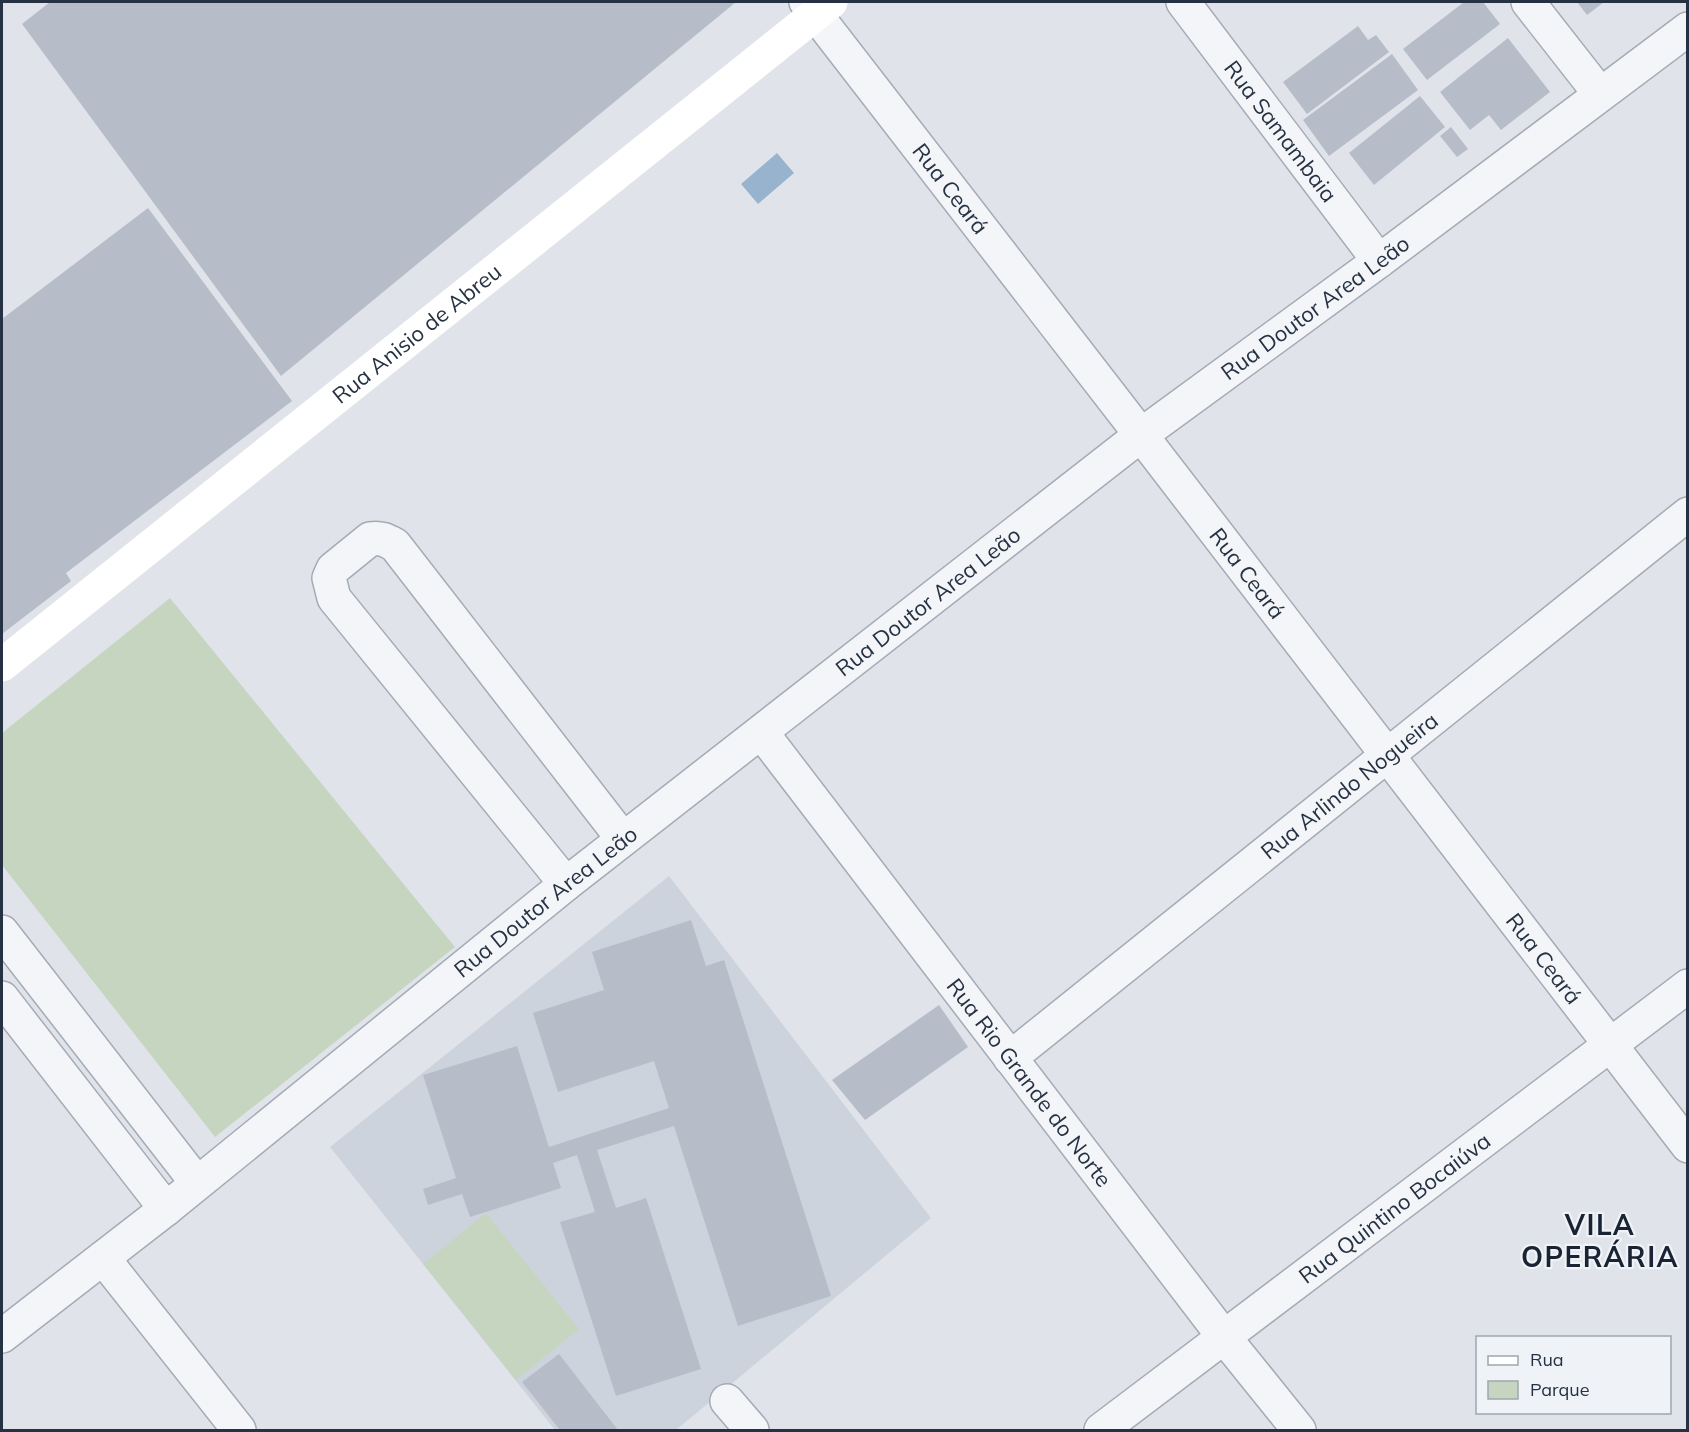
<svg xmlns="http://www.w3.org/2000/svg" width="1689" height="1432" viewBox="0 0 1689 1432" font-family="Mulish,sans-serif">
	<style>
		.built { fill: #cdd3dc }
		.green { fill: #c6d5c0 }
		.water { fill: #97b3ce }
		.building { fill: #b6bdc8 }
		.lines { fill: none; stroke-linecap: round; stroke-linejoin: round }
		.minor-casing { stroke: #a4abb5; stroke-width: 36 }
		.tertiary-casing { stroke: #a4abb5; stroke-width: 36 }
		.minor { stroke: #f3f5f8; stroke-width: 33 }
		.tertiary { stroke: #f3f5f8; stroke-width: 33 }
		.secondary { stroke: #fff; stroke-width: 33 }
		.labels { text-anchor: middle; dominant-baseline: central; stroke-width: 4.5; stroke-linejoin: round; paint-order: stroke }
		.street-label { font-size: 22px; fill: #263243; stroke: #eff3f7 }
		.district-label { font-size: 28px; font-weight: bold; letter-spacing: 1.5px; fill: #192334; stroke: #eff3f7 }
	</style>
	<rect width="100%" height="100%" fill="#e0e4ea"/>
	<polygon class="built" points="669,876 931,1218 676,1430 555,1430 330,1147"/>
	<g class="green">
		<polygon points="170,598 455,947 215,1137 2,865 2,733"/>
		<polygon points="486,1213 579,1329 516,1380 423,1264"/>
	</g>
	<polygon class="water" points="777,153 794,173 758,204 741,184"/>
	<g class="building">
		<polygon points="50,2 736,2 281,376 22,24"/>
		<polygon points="1464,2 1483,2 1500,24 1427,80 1403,49"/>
		<polygon points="1577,2 1604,2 1587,15"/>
		<polygon points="1358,26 1368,40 1376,35 1389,52 1307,114 1283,82"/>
		<polygon points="1508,38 1550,92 1501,130 1489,115 1470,130 1440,92"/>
		<polygon points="1392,54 1418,90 1329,156 1303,120"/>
		<polygon points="1420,96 1445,127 1374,185 1349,153"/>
		<polygon points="1451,127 1468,149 1457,157 1440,136"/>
		<polygon points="148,208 292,401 66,573 71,581 2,634 2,319"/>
		<polygon points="691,920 706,966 724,960 831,1296 738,1326 674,1126 597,1150 616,1208 646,1198 701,1369 616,1396 560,1222 595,1212 577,1155 553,1163 561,1188 470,1217 462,1194 428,1205 423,1189 456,1178 423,1075 517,1046 549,1147 669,1108 654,1061 558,1092 533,1013 604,990 592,952"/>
		<polygon points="939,1005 968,1047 865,1120 832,1080"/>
		<polygon points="559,1354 618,1430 560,1430 522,1382"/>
	</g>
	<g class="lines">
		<defs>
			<g id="minor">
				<path id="s1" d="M1183,2L1379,261"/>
				<polyline points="1528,2 1600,94"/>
				<path id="s2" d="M762,733L1224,1337L1299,1430"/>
				<path d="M566,884L334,598L329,578L333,569L370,539C380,537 386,540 395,545L623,839"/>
				<path id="s3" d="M1010,1058L1688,514"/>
				<polyline points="103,1258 239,1430"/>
				<polyline points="727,1401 752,1430"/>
			</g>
			<g id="tertiary">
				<path id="s4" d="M806,2L1141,435L1688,1146"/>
				<polyline points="2,932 197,1183"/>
				<polyline points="2,998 166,1209"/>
				<path id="s5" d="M2,1336L166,1209L566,884L1141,435L1379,261L1688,29"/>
				<path id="s6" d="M1101,1430L1688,986"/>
			</g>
		</defs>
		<use href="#minor" class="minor-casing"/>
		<use href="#tertiary" class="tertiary-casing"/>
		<use href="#minor" class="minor"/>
		<use href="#tertiary" class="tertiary"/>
		<path class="secondary" id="s7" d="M2,665L831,2"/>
	</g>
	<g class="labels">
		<g class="street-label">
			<text stroke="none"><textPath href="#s1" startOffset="162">Rua Samambaia</textPath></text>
			<text stroke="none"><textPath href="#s4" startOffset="236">Rua Ceará</textPath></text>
			<text stroke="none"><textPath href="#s5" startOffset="1668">Rua Doutor Area Leão</textPath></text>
			<text stroke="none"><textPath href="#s7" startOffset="531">Rua Anisio de Abreu</textPath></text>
			<text stroke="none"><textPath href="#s4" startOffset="722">Rua Ceará</textPath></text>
			<text stroke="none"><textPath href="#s5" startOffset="1182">Rua Doutor Area Leão</textPath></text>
			<text stroke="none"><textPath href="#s3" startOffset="435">Rua Arlindo Nogueira</textPath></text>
			<text stroke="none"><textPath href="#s5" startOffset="696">Rua Doutor Area Leão</textPath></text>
			<text stroke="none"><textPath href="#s4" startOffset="1208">Rua Ceará</textPath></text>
			<text stroke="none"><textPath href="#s2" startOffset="440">Rua Rio Grande do Norte</textPath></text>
			<text stroke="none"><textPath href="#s6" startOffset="368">Rua Quintino Bocaiúva</textPath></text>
		</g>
		<g class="district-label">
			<text x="1600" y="1224">VILA<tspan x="1600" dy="32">OPERÁRIA</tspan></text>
		</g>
	</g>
	<rect width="1689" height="1432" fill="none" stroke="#263243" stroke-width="6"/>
	<rect x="1476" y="1336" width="195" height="78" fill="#eff3f7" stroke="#9fa6af" stroke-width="1.5"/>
	<rect x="1488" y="1356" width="30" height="9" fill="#ffffff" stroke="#9fa6af" stroke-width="1.5"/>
	<text x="1530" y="1366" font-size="18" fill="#263243">Rua</text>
	<rect x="1488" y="1381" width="30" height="18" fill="#c6d5c0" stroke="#9fa6af" stroke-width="1.5"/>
	<text x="1530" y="1396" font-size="18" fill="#263243">Parque</text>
</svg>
